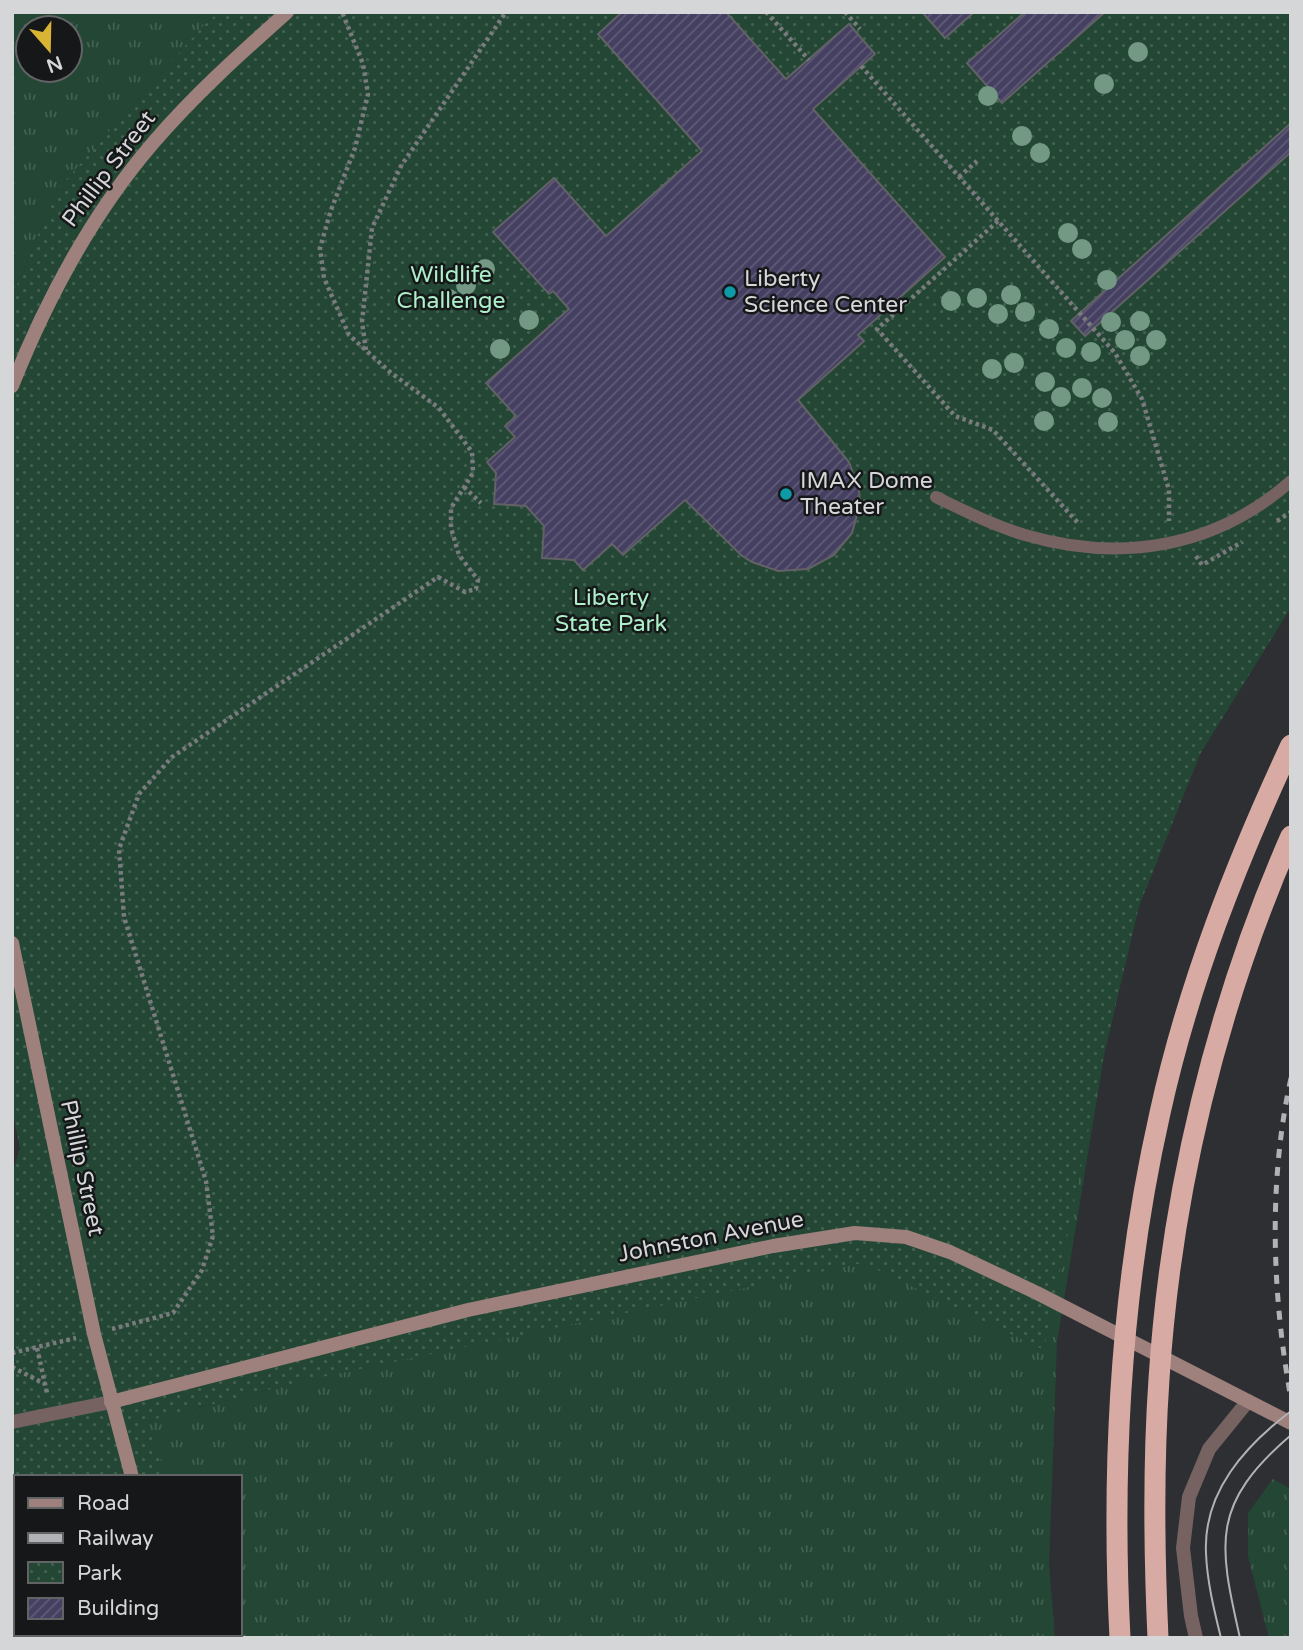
<svg xmlns="http://www.w3.org/2000/svg" width="1303" height="1650" viewBox="0 0 1303 1650" font-family="'Varela Round',sans-serif">
	<style>
		.grass { fill: url(#grass-tufts); fill-rule: evenodd }
		.park { fill: url(#park-dots) }
		.building { fill: url(#building-hatch); stroke: #626266; stroke-width: 2 }
		.lines { fill: none; stroke-linecap: round; stroke-linejoin: round }
		.path { stroke: #7a7b7e; stroke-width: 4.5; stroke-dasharray: 3.5 3.5; stroke-linecap: butt }
		.lane { stroke: #766361; stroke-width: 12 }
		.street { stroke: #766361; stroke-width: 14 }
		.secondary { stroke: #9e807c; stroke-width: 14 }
		.tram { stroke: #b1b2b5; stroke-width: 2 }
		.rail { stroke: #b1b2b5; stroke-width: 5; stroke-dasharray: 9 9; stroke-linecap: butt }
		.highway-bridge { stroke: #d8aaa4; stroke-width: 21 }
		.tree { fill: #739985 }
		.culture-dot { fill: #0f9aa8; stroke: #161718; stroke-width: 2.5 }
		.labels { text-anchor: middle; dominant-baseline: central; stroke-width: 5; stroke-linejoin: round; paint-order: stroke }
		.street-label { font-size: 23px; fill: #d5d6d8; stroke: #161718 }
		.park-label { font-size: 23px; fill: #acefc9; stroke: #161718 }
		.poi-label { font-size: 23px; fill: #d5d6d8; stroke: #161718; text-anchor: start }
	</style>
	<defs>
		<pattern id="grass-tufts" width="24" height="20" patternUnits="userSpaceOnUse" patternTransform="scale(1.75)"><rect width="24" height="20" fill="#234734"/><path d="M3 7l-1-3M5 7V3M7 7l1-3M15 17l-1-3M17 17v-4M19 17l1-3" fill="none" stroke="#426151"/></pattern>
		<pattern id="park-dots" width="8" height="8" patternUnits="userSpaceOnUse" patternTransform="scale(1.75)"><rect width="8" height="8" fill="#234734"/><path d="M2 2h.1M6 6h.1" fill="none" stroke="#426151" stroke-width="1.8" stroke-linecap="round"/></pattern>
		<pattern id="building-hatch" width="6" height="6" patternUnits="userSpaceOnUse" patternTransform="scale(1.75)"><rect width="6" height="6" fill="#454061"/><path d="M-1 1l2-2M0 6l6-6M5 7l2-2" fill="none" stroke="#5f5b77"/></pattern>
	</defs>
	<rect width="100%" height="100%" fill="#2d2f32"/>
	<g class="grass">
		<path d="M12,12H219L203,26L57,190L12,297ZM28,28H70V70H28Z"/>
		<polygon points="1291,607 1200,754 1139,906 1105,1050 1057,1342 1049,1565 1055,1638 203,1638 202,1634 240,1634 240,1477 162,1477 148,1421 294,1383"/>
		<polygon points="1273,1479 1291,1489 1291,1638 1269,1638 1248,1556 1248,1513"/>
	</g>
	<polygon class="park" points="219,12 1291,12 1291,607 1200,754 1139,906 1105,1050 1044,1350 863,1263 294,1383 148,1421 166,1477 16,1477 16,1634 219,1634 220,1638 12,1638 12,1174 20,1148 12,1109 12,297 57,190 203,26"/>
	<g class="building">
		<polygon points="622,12 726,12 786,79 849,24 875,54 813,109 945,257 858,335 864,341 798,400 849,462 859,490 860,504 852,533 834,555 808,569 778,571 752,562 741,555 685,500 623,555 612,544 583,570 574,560 542,558 544,526 526,506 494,504 496,473 487,462 515,437 505,426 516,416 486,383 569,309 553,291 549,294 493,232 554,178 606,236 702,151 598,34"/>
		<polygon points="922,12 974,12 945,38"/>
		<polygon points="1025,12 1105,12 1002,103 967,63"/>
		<polygon points="1291,123 1291,152 1085,336 1071,321"/>
	</g>
	<g class="lines">
		<g class="path">
			<polyline points="766,12 809,60"/>
			<polyline points="845,12 860,29"/>
			<polyline points="861,66 1115,353 1142,399 1169,490 1169,521"/>
			<polyline points="959,177 977,161"/>
			<polyline points="998,221 877,329 955,416 993,430 1079,524"/>
			<polyline points="366,350 362,322 372,228 401,166 506,12"/>
			<polyline points="464,487 481,503"/>
			<polyline points="1277,521 1291,512"/>
			<polyline points="1196,556 1202,565 1242,542"/>
			<polyline points="112,1329 173,1313 202,1270 213,1236 206,1181 124,917 119,849 139,794 172,757 438,577 465,592 476,589 478,580 459,555 451,528 451,508 473,473 472,452 439,408 390,372 349,335 324,278 320,248 331,210 355,148 368,94 363,64 342,12"/>
			<polyline points="37,1348 47,1393"/>
			<polyline points="12,1353 76,1338"/>
			<polyline points="12,1367 45,1384"/>
		</g>
		<path class="lane" d="M936,497C965,511 994,526 1025,535C1121,563 1215,548 1291,481"/>
		<g class="street">
			<polyline points="12,1422 111,1402"/>
			<polyline points="1196,1638 1191,1616 1183,1548 1189,1497 1209,1449 1248,1401"/>
		</g>
		<g class="secondary">
			<path d="M12,386C47,298 92,214 153,143C194,95 240,54 287,12"/>
			<polyline points="12,943 94,1334 132,1477"/>
			<polyline points="111,1402 468,1310 773,1246 855,1233 906,1237 950,1252 1037,1293 1291,1423"/>
			<polyline points="176,1634 177,1638"/>
		</g>
		<g class="tram">
			<path d="M1221,1638C1214,1610 1207,1581 1206,1553C1203,1492 1245,1446 1291,1411"/>
			<path d="M1240,1638C1218,1542 1211,1504 1291,1435"/>
		</g>
		<path class="rail" d="M1291,1078C1268,1182 1272,1294 1291,1399"/>
		<g class="highway-bridge">
			<path d="M1120,1638C1111,1462 1121,1285 1160,1113C1188,985 1236,863 1291,745"/>
			<path d="M1158,1638C1154,1551 1153,1465 1159,1379C1171,1193 1216,1007 1291,836"/>
		</g>
	</g>
	<g class="tree">
		<circle cx="1138" cy="52" r="10"/>
		<circle cx="1104" cy="84" r="10"/>
		<circle cx="988" cy="96" r="10"/>
		<circle cx="1022" cy="136" r="10"/>
		<circle cx="1040" cy="153" r="10"/>
		<circle cx="1068" cy="233" r="10"/>
		<circle cx="1082" cy="249" r="10"/>
		<circle cx="485" cy="269" r="10"/>
		<circle cx="1107" cy="280" r="10"/>
		<circle cx="466" cy="285" r="10"/>
		<circle cx="1011" cy="295" r="10"/>
		<circle cx="977" cy="298" r="10"/>
		<circle cx="449" cy="299" r="10"/>
		<circle cx="951" cy="301" r="10"/>
		<circle cx="1025" cy="312" r="10"/>
		<circle cx="998" cy="314" r="10"/>
		<circle cx="529" cy="320" r="10"/>
		<circle cx="1140" cy="321" r="10"/>
		<circle cx="1111" cy="322" r="10"/>
		<circle cx="1049" cy="329" r="10"/>
		<circle cx="1125" cy="340" r="10"/>
		<circle cx="1156" cy="340" r="10"/>
		<circle cx="1066" cy="348" r="10"/>
		<circle cx="500" cy="349" r="10"/>
		<circle cx="1091" cy="352" r="10"/>
		<circle cx="1140" cy="356" r="10"/>
		<circle cx="1014" cy="363" r="10"/>
		<circle cx="992" cy="369" r="10"/>
		<circle cx="1045" cy="382" r="10"/>
		<circle cx="1082" cy="388" r="10"/>
		<circle cx="1061" cy="397" r="10"/>
		<circle cx="1102" cy="398" r="10"/>
		<circle cx="1044" cy="421" r="10"/>
		<circle cx="1108" cy="422" r="10"/>
	</g>
	<g class="culture-dot">
		<circle cx="730" cy="292" r="7"/>
		<circle cx="786" cy="494" r="7"/>
	</g>
	<g class="labels">
		<g class="street-label">
			<text transform="translate(109 169) rotate(-53)">Phillip Street</text>
			<text transform="translate(82 1168) rotate(78)">Phillip Street</text>
			<text transform="translate(711 1237) rotate(-11)">Johnston Avenue</text>
		</g>
		<g class="park-label">
			<text x="451" y="275">Wildlife<tspan x="451" dy="26">Challenge</tspan></text>
			<text x="611" y="598">Liberty<tspan x="611" dy="26">State Park</tspan></text>
		</g>
		<g class="poi-label">
			<text x="744" y="279">Liberty<tspan x="744" dy="26">Science Center</tspan></text>
			<text x="800" y="481">IMAX Dome<tspan x="800" dy="26">Theater</tspan></text>
		</g>
	</g>
	<rect width="1303" height="1650" fill="none" stroke="#d5d6d8" stroke-width="28"/>
	<rect x="14" y="1475" width="228" height="161" fill="#161718" stroke="#626365" stroke-width="2"/>
	<rect x="28" y="1498" width="35" height="10" fill="#9e807c" stroke="#626365" stroke-width="2"/>
	<text x="77" y="1510" font-size="21" fill="#d5d6d8">Road</text>
	<rect x="28" y="1533" width="35" height="10" fill="#b1b2b5" stroke="#626365" stroke-width="2"/>
	<text x="77" y="1545" font-size="21" fill="#d5d6d8">Railway</text>
	<rect x="28" y="1562" width="35" height="21" fill="url(#park-dots)" stroke="#626365" stroke-width="2"/>
	<text x="77" y="1580" font-size="21" fill="#d5d6d8">Park</text>
	<rect x="28" y="1598" width="35" height="21" fill="url(#building-hatch)" stroke="#626365" stroke-width="2"/>
	<text x="77" y="1615" font-size="21" fill="#d5d6d8">Building</text>
	<g transform="translate(49 49) rotate(160)"><circle r="33" fill="#161718" stroke="#626365" stroke-width="2"/>
	<path d="M0-5L12 26L0 18L-12 26Z" fill="#d9b334"/>
	<text y="-10" font-size="19" font-weight="bold" text-anchor="middle" fill="#d5d6d8">N</text>
	</g>
</svg>
